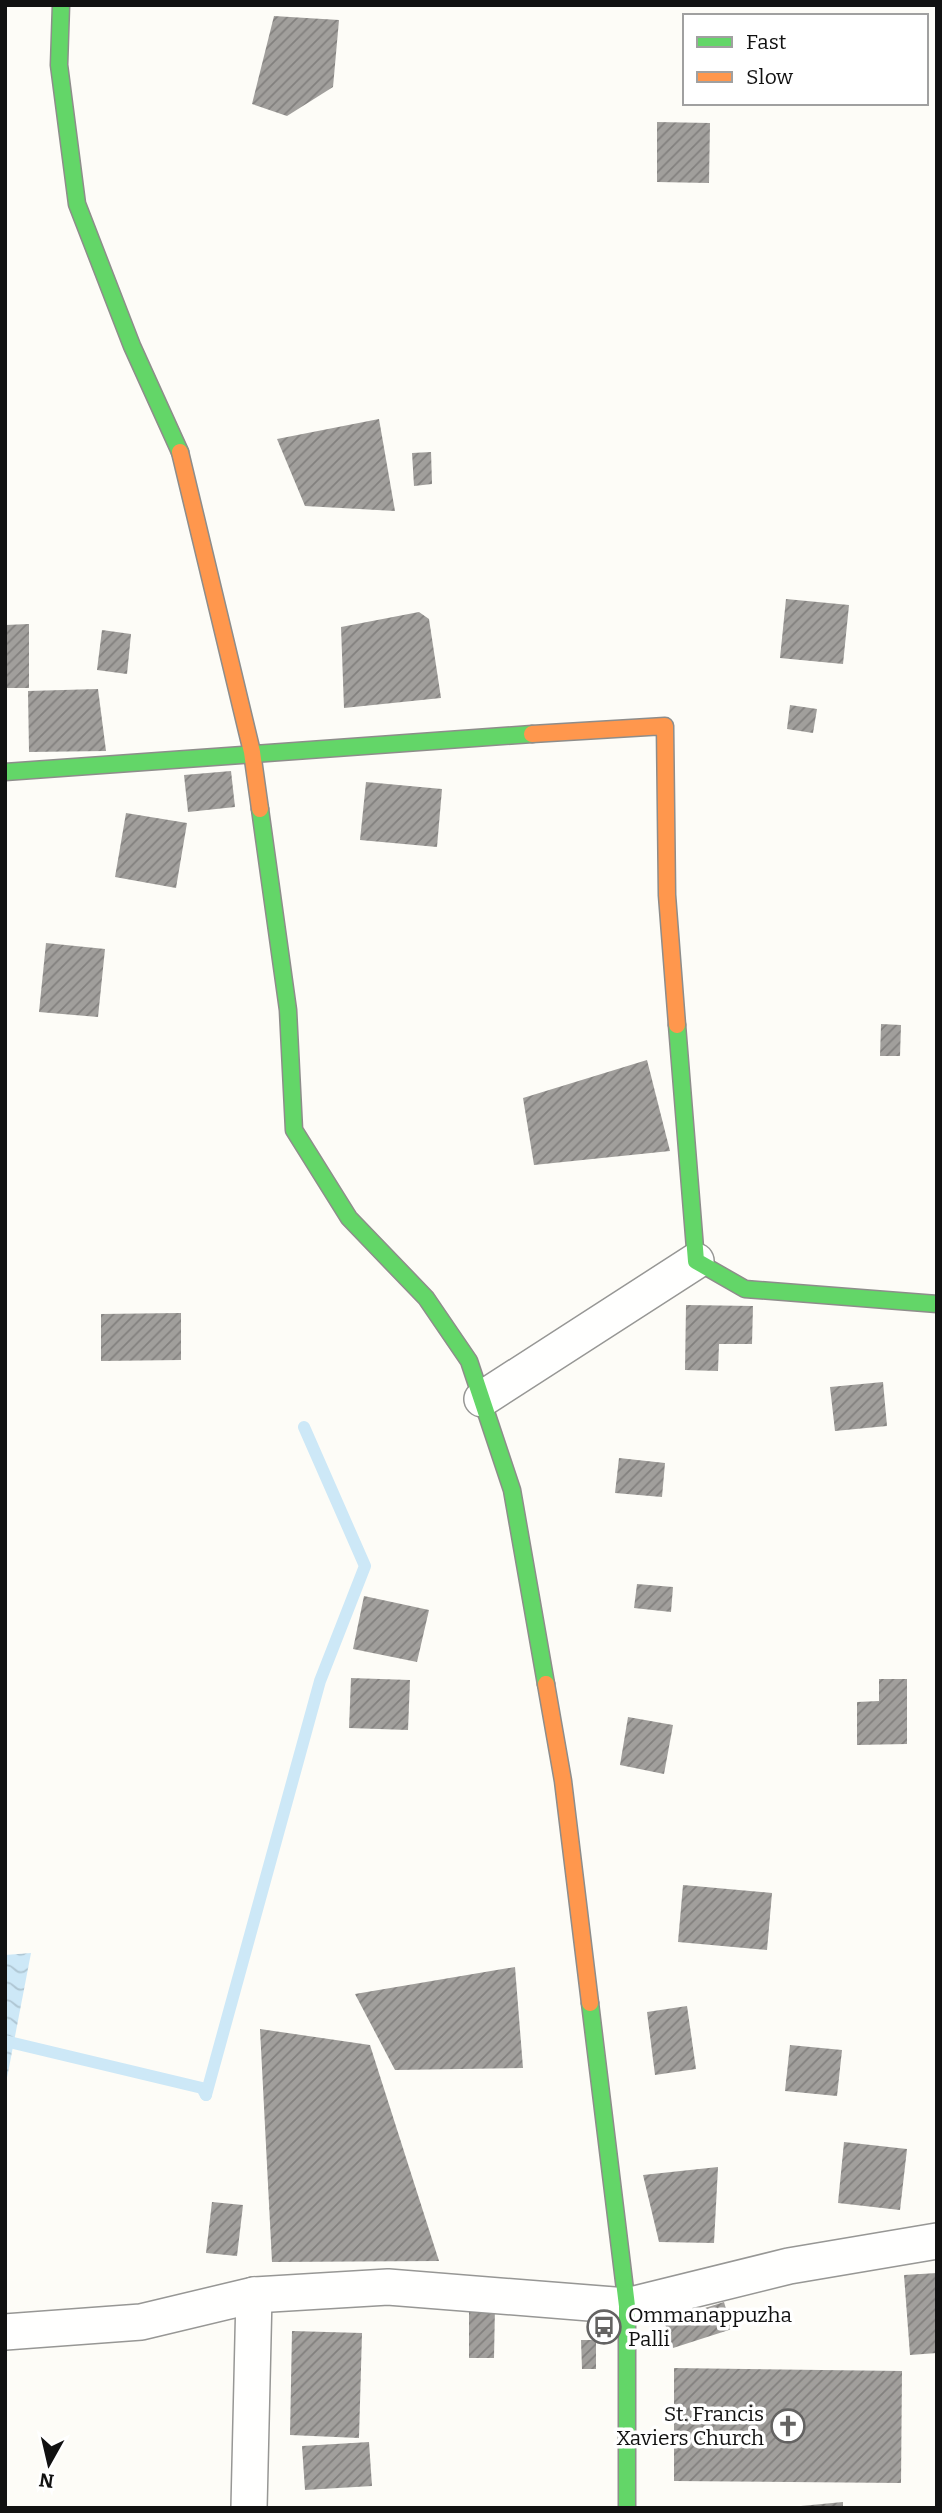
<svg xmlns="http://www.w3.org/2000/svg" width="942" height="2513" viewBox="0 0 942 2513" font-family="Bitter,serif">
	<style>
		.water { fill: url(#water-waves) }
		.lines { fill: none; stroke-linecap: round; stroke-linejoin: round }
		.stream { stroke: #cde8f7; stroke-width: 12 }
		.building { fill: url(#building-hatch) }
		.street-casing { stroke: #979795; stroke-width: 38 }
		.fast-casing { stroke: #8e8d8b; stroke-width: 19 }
		.slow-casing { stroke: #8e8d8b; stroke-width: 19 }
		.street { stroke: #fffffe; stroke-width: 35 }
		.fast { stroke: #63d668; stroke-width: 16 }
		.slow { stroke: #ff974d; stroke-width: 16 }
		.labels { text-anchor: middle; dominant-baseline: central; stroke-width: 7; stroke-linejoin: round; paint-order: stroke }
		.poi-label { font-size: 21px; fill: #111; stroke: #fff; text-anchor: start }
	</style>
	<defs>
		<pattern id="water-waves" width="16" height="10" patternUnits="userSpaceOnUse" patternTransform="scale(1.75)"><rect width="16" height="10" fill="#cde8f7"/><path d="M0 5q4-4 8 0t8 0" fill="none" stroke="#afc6d3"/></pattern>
		<pattern id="building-hatch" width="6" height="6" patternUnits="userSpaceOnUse" patternTransform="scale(1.75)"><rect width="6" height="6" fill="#a19f9c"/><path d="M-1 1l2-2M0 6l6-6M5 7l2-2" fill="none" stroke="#82807e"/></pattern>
	</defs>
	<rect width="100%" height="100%" fill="#fdfcf7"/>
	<polygon class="water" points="31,1953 6,2083 5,2083 5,1955"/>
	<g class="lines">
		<g class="stream">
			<polyline points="5,2041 202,2088 206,2095"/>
			<polyline points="206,2095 320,1681 365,1566 304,1427"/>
		</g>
	</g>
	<g class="building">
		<polygon points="274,16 339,20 333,87 287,116 252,104"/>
		<polygon points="657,122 710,123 709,183 657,182"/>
		<polygon points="379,419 395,511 305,506 277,439"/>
		<polygon points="431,452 432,484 414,486 412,453"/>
		<polygon points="786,599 849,605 843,664 780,658"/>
		<polygon points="419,612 429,619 441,698 344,708 341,627"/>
		<polygon points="29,624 29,688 5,688 5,625"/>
		<polygon points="102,630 131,634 127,674 97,670"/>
		<polygon points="98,689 106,751 29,752 28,691"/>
		<polygon points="790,705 817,709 813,733 787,729"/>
		<polygon points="231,771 235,807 188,812 184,775"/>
		<polygon points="366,782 442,789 437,847 360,840"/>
		<polygon points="126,813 187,823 176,888 115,877"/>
		<polygon points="46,943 105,949 98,1017 39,1012"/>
		<polygon points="881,1024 901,1025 900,1056 880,1056"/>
		<polygon points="647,1060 670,1151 534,1165 523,1098"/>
		<polygon points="686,1305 753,1306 752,1344 719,1344 718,1371 685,1370"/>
		<polygon points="181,1313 181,1360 101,1361 101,1314"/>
		<polygon points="883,1382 887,1426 835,1431 830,1387"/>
		<polygon points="619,1458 665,1463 662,1497 615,1493"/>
		<polygon points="637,1584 673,1587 671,1612 634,1608"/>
		<polygon points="364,1596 429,1610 417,1662 353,1649"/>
		<polygon points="351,1678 410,1680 408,1730 349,1728"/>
		<polygon points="879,1679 907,1679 907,1744 857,1745 857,1702 879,1701"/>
		<polygon points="628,1717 673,1725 664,1774 620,1765"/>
		<polygon points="683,1885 772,1893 767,1950 678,1942"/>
		<polygon points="515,1967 523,2068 395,2070 355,1994"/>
		<polygon points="687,2006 696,2069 655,2075 647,2012"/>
		<polygon points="260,2029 370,2045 439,2261 272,2262"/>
		<polygon points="790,2045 842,2050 837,2096 785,2091"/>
		<polygon points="844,2142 907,2149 900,2210 838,2203"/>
		<polygon points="718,2167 714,2243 659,2242 643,2175"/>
		<polygon points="212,2202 243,2205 237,2256 206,2253"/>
		<polygon points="937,2273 937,2353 910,2355 904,2275"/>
		<polygon points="724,2302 732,2329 673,2348 664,2321"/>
		<polygon points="495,2306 494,2358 469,2358 469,2307"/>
		<polygon points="292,2331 362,2333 359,2438 290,2435"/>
		<polygon points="581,2340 596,2340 596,2369 582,2369"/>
		<polygon points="674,2368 902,2371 901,2483 674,2481"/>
		<polygon points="369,2442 372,2486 305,2490 302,2446"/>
		<polygon points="843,2502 843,2508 801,2508 801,2506"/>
	</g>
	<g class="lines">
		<defs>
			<g id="street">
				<polyline points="482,1399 696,1261"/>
				<polyline points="5,2332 141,2322 254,2295 388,2287 627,2306 789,2266 937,2241"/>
				<polyline points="249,2508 254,2295"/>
			</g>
			<g id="fast">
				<polyline points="61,5 59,65 77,204 132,346 180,452"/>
				<polyline points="5,772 532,734"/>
				<polyline points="260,809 288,1010 294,1130 349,1218 426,1298 469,1361 512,1490 546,1684"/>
				<polyline points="677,1025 696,1261 745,1289 937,1304"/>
				<polyline points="590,2003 627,2306 627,2508"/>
			</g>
			<g id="slow">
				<polyline points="180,452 252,752 260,809"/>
				<polyline points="532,734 665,726 667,895 677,1025"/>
				<polyline points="546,1684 563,1781 590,2003"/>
			</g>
		</defs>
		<use href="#street" class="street-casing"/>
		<use href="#fast" class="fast-casing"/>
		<use href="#slow" class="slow-casing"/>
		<use href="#street" class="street"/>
		<use href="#fast" class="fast"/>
		<use href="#slow" class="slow"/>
	</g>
	<defs>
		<symbol id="bus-ring" viewBox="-11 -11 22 22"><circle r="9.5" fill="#fff" stroke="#646362" stroke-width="1.5"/><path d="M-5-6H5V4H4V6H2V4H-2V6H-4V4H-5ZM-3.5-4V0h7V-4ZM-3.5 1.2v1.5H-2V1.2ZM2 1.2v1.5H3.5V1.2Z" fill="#646362"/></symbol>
		<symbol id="church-ring" viewBox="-11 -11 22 22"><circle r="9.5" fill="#fff" stroke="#646362" stroke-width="1.5"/><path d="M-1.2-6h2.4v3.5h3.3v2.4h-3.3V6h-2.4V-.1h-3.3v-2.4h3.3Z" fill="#646362"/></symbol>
	</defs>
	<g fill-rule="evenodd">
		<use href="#bus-ring" x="585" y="2308" width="38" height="38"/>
		<use href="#church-ring" x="769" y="2407" width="38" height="38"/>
	</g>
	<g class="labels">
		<g class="poi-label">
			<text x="628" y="2315">Ommanappuzha<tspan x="628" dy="24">Palli</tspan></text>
			<text x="764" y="2414" text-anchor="end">St. Francis<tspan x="764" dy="24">Xaviers Church</tspan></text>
		</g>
	</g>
	<rect width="942" height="2513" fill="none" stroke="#111111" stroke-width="14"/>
	<rect x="683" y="14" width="245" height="91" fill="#ffffff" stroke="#a0a0a0" stroke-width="2"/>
	<rect x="697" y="37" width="35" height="10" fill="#63d668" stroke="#a0a0a0" stroke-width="2"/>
	<text x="746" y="49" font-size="21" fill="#111111">Fast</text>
	<rect x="697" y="72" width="35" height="10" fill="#ff974d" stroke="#a0a0a0" stroke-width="2"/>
	<text x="746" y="84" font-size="21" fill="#111111">Slow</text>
	<g transform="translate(49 2464) rotate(188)" stroke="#ffffff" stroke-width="5" paint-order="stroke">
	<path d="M0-5L12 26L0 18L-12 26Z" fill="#111111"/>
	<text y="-10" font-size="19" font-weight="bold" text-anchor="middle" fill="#111111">N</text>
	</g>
</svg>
